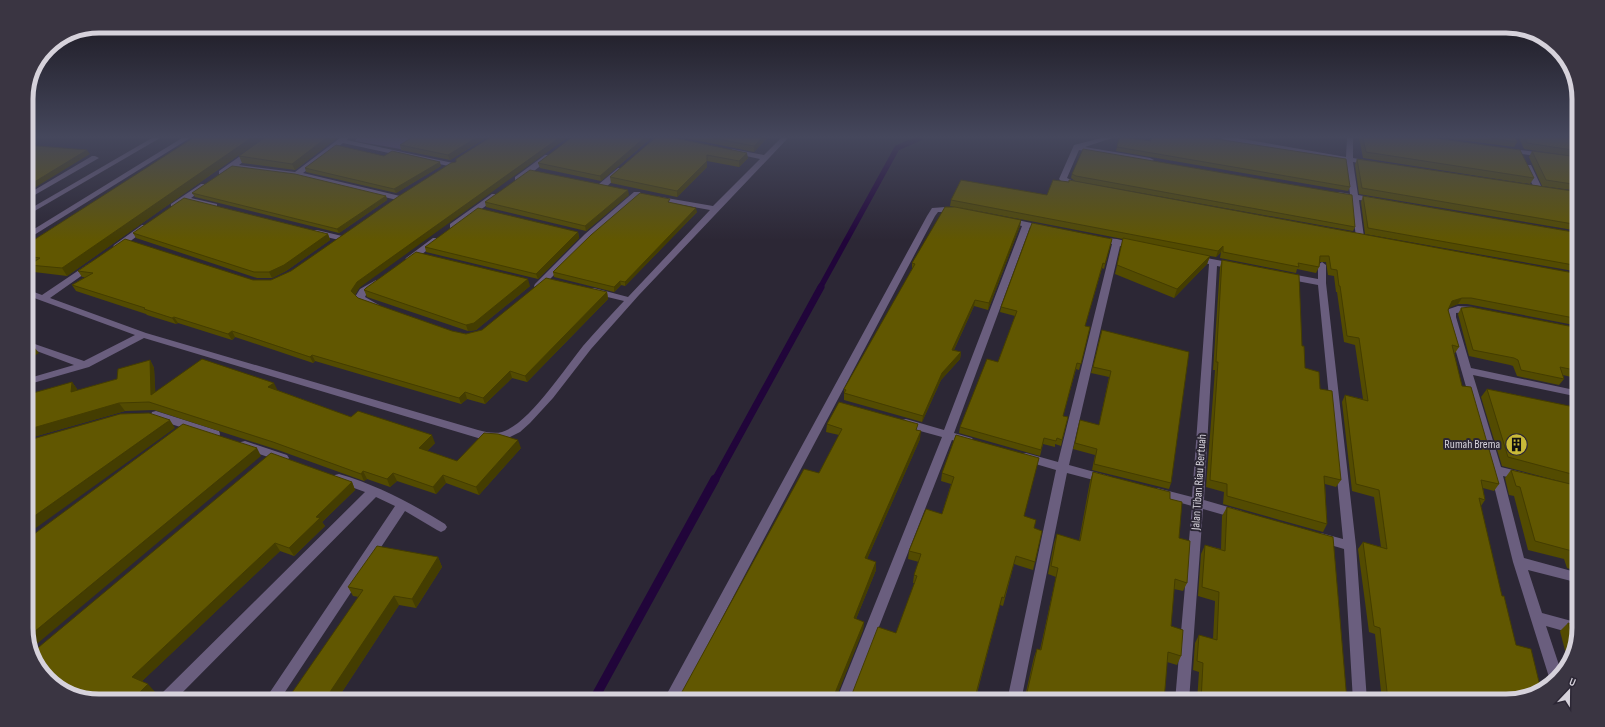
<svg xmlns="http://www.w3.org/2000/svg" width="1605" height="727" viewBox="0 0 1605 727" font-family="'Sofia Sans Condensed',sans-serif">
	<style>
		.green { fill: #584275 }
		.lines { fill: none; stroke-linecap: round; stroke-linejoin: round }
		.stream-far2 { stroke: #21053a; stroke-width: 5.5 }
		.stream-far1 { stroke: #21053a; stroke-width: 7 }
		.stream { stroke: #21053a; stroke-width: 9 }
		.minor { fill: #6a5e7e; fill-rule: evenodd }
		.wall { fill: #534b01 }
		.shaded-wall { fill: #443d01 }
		.building { fill: #615701; stroke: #443d01 }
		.labels { text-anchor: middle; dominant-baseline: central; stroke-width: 4; stroke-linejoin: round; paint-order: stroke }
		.poi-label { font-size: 12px; fill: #d6d2db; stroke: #2c2735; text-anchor: end }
		.street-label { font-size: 12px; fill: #d6d2db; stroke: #2c2735 }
		.rim { fill: none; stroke: #d6d2db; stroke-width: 5 }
	</style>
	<rect width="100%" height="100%" fill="#2c2735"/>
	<polygon class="green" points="357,138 421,138 406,150 355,141"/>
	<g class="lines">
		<polyline class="stream-far2" points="820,288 897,148 920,138"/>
		<polyline class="stream-far1" points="715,480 821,287"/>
		<polyline class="stream" points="593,701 715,479"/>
		<g class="minor">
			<polygon points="152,138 160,138 26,216 26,211"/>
			<polygon points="182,138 190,138 26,240 26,234"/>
			<polygon points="266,138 274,138 239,165 295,172 340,138 348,138 347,140 453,163 457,165 453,167 343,143 303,173 400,196 400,200 397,200 297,176 233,168 225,175 219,175 219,171"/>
			<path d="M781,138H788L639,295L591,349L553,398L530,423L520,432L506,439L495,441L478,438L144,338L89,367L26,385V379L74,365L26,347V341L84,361L135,335L26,295V289L42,295L91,262L94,263L95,265L94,267L50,298L146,333L478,430C485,432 495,434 502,432C529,424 565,368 583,346C596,331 610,316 624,301L591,293L589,291L591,289L594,288L628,297L710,210L655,200V196L713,206L760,159L732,153V149L764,155Z"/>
			<path d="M1101,138H1112L1085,147L1150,158L1154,160L1150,162L1079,150L1067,178L1082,185L1078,187C1071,186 1064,185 1059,179L1074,145Z"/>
			<polygon points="1221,138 1237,138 1346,157 1347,138 1353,138 1353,158 1370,161 1374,163 1370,165 1353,162 1358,195 1375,198 1379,200 1375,202 1359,200 1364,237 1363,239 1360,239 1356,237 1351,198 1336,196 1335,194 1339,192 1350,194 1346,161 1224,140"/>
			<polygon points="1505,148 1544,153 1548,155 1544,157 1508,152 1505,152"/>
			<polygon points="545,155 551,155 552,157 521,181 515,181 515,177"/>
			<polygon points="92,156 95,156 99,158 26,200 26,195"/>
			<polygon points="1525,165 1531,165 1532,167 1542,188 1541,190 1538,190 1534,188 1524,167"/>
			<polygon points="618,168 624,168 625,170 605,188 599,188 599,184"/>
			<polygon points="201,184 204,184 208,186 191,198 217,204 217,208 214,208 186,202 177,208 171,208 171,204"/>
			<polygon points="634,192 640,192 641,194 591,238 541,288 535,288 534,286 535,284 585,234"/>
			<polygon points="492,194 495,194 499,196 456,228 450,228 450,224"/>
			<polygon points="946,207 957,208 961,210 957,212 938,212 935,216 678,701 663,701 927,216 932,208"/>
			<polygon points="1005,218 1008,218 1046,226 1047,228 1043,230 1030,227 954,433 972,438 974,441 972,444 968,445 952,440 850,701 836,701 942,437 902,426 901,423 902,420 906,419 944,430 1022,226 1005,222"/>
			<polygon points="142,225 145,225 149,227 120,249 114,249 113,247 114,245"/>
			<polygon points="314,230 317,230 342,236 343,238 342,240 339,240 314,234 313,232"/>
			<polygon points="1095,237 1117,239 1138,244 1139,246 1135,249 1120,246 1069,465 1109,476 1111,479 1109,482 1105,483 1067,473 1021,701 1007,701 1056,470 1022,460 1020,457 1022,454 1026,453 1058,462 1112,244 1095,241 1094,239"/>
			<polygon points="433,238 436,238 440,240 412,262 406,262 405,260 406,258"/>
			<polygon points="1196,256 1233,263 1237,266 1233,269 1217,266 1204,500 1242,511 1244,514 1242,517 1238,519 1203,509 1189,701 1175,701 1192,506 1153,495 1151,492 1153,489 1157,488 1192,497 1209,264 1193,261 1192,259 1193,257"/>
			<polygon points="1322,262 1326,265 1326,283 1356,546 1367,701 1353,701 1344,549 1317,541 1315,538 1317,535 1321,533 1343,539 1318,285 1286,279 1282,276 1286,273 1318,279 1318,265"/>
			<path d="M376,280L380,283L367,293L365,297L379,305L377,307C369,309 360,303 355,297L360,289Z"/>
			<path d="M1458,306L1473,307L1478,310C1472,315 1463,311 1456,313V317L1471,368L1579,391V397L1473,375L1501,467L1525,473L1527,476L1525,479L1521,480L1503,476L1524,558L1579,573V583L1528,570L1542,613L1579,623L1578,635L1546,626L1561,671L1552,682L1549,677L1513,562L1490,470L1446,317L1449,309Z"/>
			<polygon points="156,411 219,431 220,434 219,437 215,438 152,418 151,415 152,412"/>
			<polygon points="245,441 287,455 289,458 287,461 283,462 241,448 239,445 241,442"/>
			<path d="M339,474C377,485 411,503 445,524L447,527L445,530L441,532L437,530L405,511L279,701H264L395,506L376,497L174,701H157L159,696L365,492L335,481L333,478L335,475Z"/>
		</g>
	</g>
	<g class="wall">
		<polygon points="193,138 263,138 67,276 34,272 29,265 31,264 26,263 26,245"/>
		<polygon points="337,138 295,170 242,163 239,156"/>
		<polygon points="411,138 486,138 450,160 401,150 400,145"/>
		<polygon points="489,138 359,288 355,295 358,298 452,331 466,334 482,330 607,292 608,299 527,382 512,378 485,404 467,399 461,404 315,361 313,363 235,337 232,340 178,323 176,324 147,315 146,314 76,291 72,285 85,277 82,277 78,271 253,280 271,280 291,271 456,162"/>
		<polygon points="651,138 601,181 540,168 538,163"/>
		<polygon points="655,138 748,158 739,167 707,161 707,167 677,197 611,183 610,177"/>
		<polygon points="685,138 767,138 754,152"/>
		<polygon points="1119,138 1150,141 1151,138 1210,138 1350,187 1348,191 1116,151"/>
		<polygon points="1359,138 1435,138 1534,178 1530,184 1363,158"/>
		<polygon points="1445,138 1515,138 1517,142 1514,147"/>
		<polygon points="1519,138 1579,138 1579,157 1524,149"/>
		<polygon points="1532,151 1579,157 1579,191 1542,186 1529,157"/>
		<polygon points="1357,159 1579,192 1579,231 1359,194 1355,165"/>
		<polygon points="441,166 396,193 306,172 305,168"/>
		<polygon points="1072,174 1355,227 1353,231 1075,181 1071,178"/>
		<polygon points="192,193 386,196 387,200 339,233 195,197"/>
		<polygon points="629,195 586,231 486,207 485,202"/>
		<polygon points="1047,195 1579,274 1579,326 1467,304 1458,304 1450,307 1448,310 1459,347 1455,353 1454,353 1462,386 1499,484 1494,491 1483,488 1485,500 1481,506 1506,701 1382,701 1375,634 1369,632 1358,549 1363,542 1381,547 1374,497 1352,491 1342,402 1345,395 1363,399 1355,345 1344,342 1337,292 1336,292 1334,276 1328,275 1326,262 1320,262 1319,267 1316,273 1297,269 1296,273 1220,258 1221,252 1216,257 1210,256 1207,264 1174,298 1115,274 1123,239 958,207 1021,220 1020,226 988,310 974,306 954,350 961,352 960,359 941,380 922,422 844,400 844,389 912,270 912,263 955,207 950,206 951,200"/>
		<polygon points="1363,196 1579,233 1579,272 1365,234 1361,202"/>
		<polygon points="671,203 697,212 625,286 621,285 614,292 554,277 553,272"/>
		<polygon points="578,232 579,238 538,279 426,252 425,247"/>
		<polygon points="133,233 328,234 330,240 286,271 272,278 257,278 136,238"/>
		<polygon points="1112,239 1104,269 1102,268 1085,326 1090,327 1079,370 1076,369 1063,416 1068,417 1061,446 1055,444 1055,447 1043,444 1040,456 959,433 960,427 998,362 1015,316 1000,312 1001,307"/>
		<polygon points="1222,260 1302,346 1305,368 1320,389 1341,480 1336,487 1325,484 1327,524 1323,532 1223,504 1224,492 1206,487 1215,370 1213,370 1220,267"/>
		<polygon points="530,286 476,330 468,331 367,297 364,290"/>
		<polygon points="1461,308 1579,328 1579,379 1563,375 1564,379 1559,385 1517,376 1513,366 1510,365 1469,356 1458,314"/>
		<polygon points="1102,330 1171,483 1169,489 1092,470 1095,455 1073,449 1079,426 1099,425 1109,377 1091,373"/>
		<polygon points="150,360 154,368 155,392 277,390 351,417 435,443 427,451 457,461 521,448 479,495 446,483 436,494 397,481 390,487 367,479 364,481 278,450 154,410 125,411 26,439 72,382 77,389 77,391 117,379"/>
		<polygon points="1487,389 1579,408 1579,572 1567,568 1564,559 1528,550 1514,496 1509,495 1505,478 1511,470 1574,485 1502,466 1481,397"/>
		<polygon points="827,424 918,430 920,439 867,559 876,570 856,619 864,622 863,630 837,695 852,694 896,633 915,583 913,583 914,575 919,562 908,559 909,551 942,514 951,484 941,481 942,473 956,435 1034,528 1035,562 1033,570 1014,564 1003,606 1000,605 975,701 677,701 819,473 839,435 826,432"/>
		<polygon points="1093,472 1170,499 1179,538 1187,583 1183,591 1174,589 1171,626 1181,656 1177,665 1167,662 1164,701 1024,701 1034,657 1037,649 1040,650 1056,577 1048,574 1054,543 1057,534 1079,541 1090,481"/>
		<polygon points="352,482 355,490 322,522 325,526 294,556 280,551 142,681 155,692 71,695"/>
		<polygon points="1227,507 1347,701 1197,701 1199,672 1193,670 1195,643 1199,635 1213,639 1215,601 1198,596 1201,554 1205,545 1221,549 1222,516"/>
		<polygon points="438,557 442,567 416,608 399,605 336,701 283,701 287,700 359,597 353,596 348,587"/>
		<polygon points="1579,574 1579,606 1571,583"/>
		<polygon points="1568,623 1579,628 1573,656 1568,662 1560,631"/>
	</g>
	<g class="shaded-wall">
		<polygon points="251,138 263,138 67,276 62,268"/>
		<polygon points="326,138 337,138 295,170 292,164"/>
		<polygon points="476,138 486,138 450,160 448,155"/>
		<polygon points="559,138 567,138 359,288 354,297 351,291 357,282"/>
		<polygon points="644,138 651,138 601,181 600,176"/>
		<polygon points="762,138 767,138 754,152 754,146"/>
		<polygon points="87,150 90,154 26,193 26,187"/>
		<polygon points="747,153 748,158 739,167 739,161"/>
		<polygon points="707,155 707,167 677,197 677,191"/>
		<polygon points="440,162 441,166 396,193 394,189"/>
		<polygon points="628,190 629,195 586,231 585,226"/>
		<polygon points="386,196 387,200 339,233 337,229"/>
		<polygon points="696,208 697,212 625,286 625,282"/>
		<polygon points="1021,220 1020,226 988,310 989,303"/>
		<polygon points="578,232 579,238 538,279 536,274"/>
		<polygon points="328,234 330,240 286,271 272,278 269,272"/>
		<polygon points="1223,246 1221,252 1216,257 1218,251"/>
		<polygon points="1210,256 1207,264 1174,298 1177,289"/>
		<polygon points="528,279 530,286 476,330 468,331 466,325"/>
		<polygon points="620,281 621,285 614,292 614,287"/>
		<polygon points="607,292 608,299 527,382 525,376"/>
		<polygon points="1462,298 1458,304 1449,308 1452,301"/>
		<polygon points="975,300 974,306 951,356 952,350"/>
		<polygon points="174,317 178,323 176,324 172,318"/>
		<polygon points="232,331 235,337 232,340 228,334"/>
		<polygon points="29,341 39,353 26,361 26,342"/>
		<polygon points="961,352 960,359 941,380 922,422 923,416 942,373"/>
		<polygon points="312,355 315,361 313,363 310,357"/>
		<polygon points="150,360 154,368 156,402 151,395"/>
		<polygon points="510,371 512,378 485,404 483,398"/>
		<polygon points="72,382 77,389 76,400 71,392"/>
		<polygon points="274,383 278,391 268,387"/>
		<polygon points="465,392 467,399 461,404 459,398"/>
		<polygon points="119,403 125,411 26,439 26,430"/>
		<polygon points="170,420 175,428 26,535 26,522"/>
		<polygon points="921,431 920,439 864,566 865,558"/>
		<polygon points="432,435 435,443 422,456 419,448"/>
		<polygon points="518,440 521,448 479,495 476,487"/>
		<polygon points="257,448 261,456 32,648 28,637"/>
		<polygon points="363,471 367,479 364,481 361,474"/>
		<polygon points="393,473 397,481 390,487 387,479"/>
		<polygon points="443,475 446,483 436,494 433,487"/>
		<polygon points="352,482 355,490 322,522 325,526 294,556 289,548 316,517"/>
		<polygon points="275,543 280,551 139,684 132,677"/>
		<polygon points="438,557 442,567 416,608 412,599"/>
		<polygon points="876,562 876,570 853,626 854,618"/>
		<polygon points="394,596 399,605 336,701 324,701"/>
		<polygon points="864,622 863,630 835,700 835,693"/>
		<polygon points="148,684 155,692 146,701 131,701"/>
	</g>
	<g class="building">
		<polygon points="193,138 251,138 62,268 29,265 40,258 26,256 26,245"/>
		<polygon points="264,138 326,138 292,164 239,156"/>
		<polygon points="411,138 476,138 448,155 400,145"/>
		<polygon points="489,138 559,138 357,282 351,291 358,298 452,331 466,334 482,330 546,278 607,292 525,376 510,371 483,398 465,392 459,398 312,355 310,357 232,331 228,334 174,317 172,318 144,309 145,308 72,285 93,273 78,271 125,239 253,280 271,280 291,271 399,196 451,163 456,162 456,159"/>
		<polygon points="571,138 644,138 600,176 538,163"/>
		<polygon points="655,138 675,138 747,153 739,161 707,155 707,161 677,191 610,177"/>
		<polygon points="713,138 762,138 754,146"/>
		<polygon points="1119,138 1129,138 1151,141 1151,138 1210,138 1346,159 1350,187 1117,147"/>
		<polygon points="1363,138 1435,138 1520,150 1534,178 1366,152"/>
		<polygon points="1490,138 1515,138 1517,142"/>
		<polygon points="1525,138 1579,138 1579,151 1527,143"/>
		<polygon points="26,145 87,150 26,187"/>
		<polygon points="336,145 384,156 392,151 440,162 394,189 305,168"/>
		<polygon points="1083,149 1352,195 1355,227 1076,176 1072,174"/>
		<polygon points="1532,151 1579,157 1579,185 1546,180"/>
		<polygon points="1357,159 1579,192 1579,225 1362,188"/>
		<polygon points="232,166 295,174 386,196 337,229 192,193"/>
		<polygon points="530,170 628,190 585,226 485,202"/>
		<polygon points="961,180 1047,195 1053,180 1069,182 1069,180 1579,274 1579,319 1471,298 1462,298 1452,301 1448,310 1459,347 1452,345 1462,386 1471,387 1499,484 1481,480 1485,500 1479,498 1502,596 1504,596 1516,645 1531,649 1541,690 1506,701 1388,701 1380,628 1374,626 1363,542 1387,549 1379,490 1356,484 1345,395 1368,401 1359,338 1347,336 1340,286 1339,286 1337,270 1331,269 1329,256 1320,256 1319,267 1298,263 1299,267 1223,252 1223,246 1218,251 951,200"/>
		<polygon points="640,193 670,199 668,202 696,208 625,282 620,281 614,287 553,272 591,235"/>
		<polygon points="1363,196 1579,233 1579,266 1368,228"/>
		<polygon points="184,198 328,234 284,265 269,272 254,272 133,233"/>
		<polygon points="945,207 955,207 1021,220 989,303 975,300 952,350 961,352 942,373 923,416 844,393 846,390 844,389 915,264 912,263"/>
		<polygon points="478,208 578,232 536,274 425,247"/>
		<polygon points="1032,223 1112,239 1105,264 1103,263 1085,326 1090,327 1081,364 1077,363 1063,416 1068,417 1062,440 1057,438 1056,441 1044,438 1041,450 960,427 987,359 998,362 1017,311 1001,307"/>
		<polygon points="1123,238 1210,256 1177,289 1117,265"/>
		<polygon points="416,252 528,279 474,323 466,325 364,290 366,288"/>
		<polygon points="1222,260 1299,275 1302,346 1304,346 1305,368 1319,372 1320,389 1332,391 1341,480 1324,476 1327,524 1227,496 1227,484 1210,480 1218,362 1216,362"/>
		<polygon points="1471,307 1579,328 1579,371 1560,367 1564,379 1521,370 1518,360 1514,358 1473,350 1461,308"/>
		<polygon points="1102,330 1189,352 1171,483 1094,464 1097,449 1075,443 1080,420 1099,425 1111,371 1093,367"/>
		<polygon points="202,359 274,383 268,387 351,417 358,411 432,435 419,448 457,461 484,433 498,434 518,440 476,487 443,475 433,487 393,473 387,479 363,471 361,474 273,442 149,402 119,403 26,430 26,395 72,382 71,392 117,379 118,369 150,360 151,395"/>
		<polygon points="1487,389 1579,408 1579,476 1508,457"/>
		<polygon points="839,402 918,424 916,430 921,431 865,558 876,562 854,618 864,622 835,693 836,695 852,694 878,627 896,633 917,576 914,575 921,554 909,551 926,509 942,514 954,477 942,473 956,435 1039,458 1024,516 1036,520 1034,528 1042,531 1035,562 1016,556 1004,598 1002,597 974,701 677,701 804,469 819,473 842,429 827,424"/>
		<polygon points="149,413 170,420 26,522 26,441 120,414"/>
		<polygon points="183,424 257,448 28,637 26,633 26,540"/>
		<polygon points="271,453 352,482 316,517 320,518 289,548 275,543 132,677 148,684 131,701 99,701 71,695 38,669 33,652"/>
		<polygon points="1511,470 1579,486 1579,561 1574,560 1572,551 1535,541 1520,487 1516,486"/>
		<polygon points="1093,472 1170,492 1170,499 1182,502 1179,538 1190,541 1187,583 1175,579 1171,626 1183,630 1181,656 1168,652 1164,701 1025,701 1037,649 1041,650 1058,568 1051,566 1057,534 1080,541"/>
		<polygon points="1227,507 1333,537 1347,701 1201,701 1203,663 1197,661 1199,635 1217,640 1219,592 1202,587 1205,545 1225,551"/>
		<polygon points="377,546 438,557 412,599 394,596 324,701 283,701 284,700 287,700 363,590 348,587"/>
		<polygon points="1568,623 1579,626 1575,648"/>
	</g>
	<linearGradient id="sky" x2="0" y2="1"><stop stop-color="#18151d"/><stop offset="0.57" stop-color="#45475c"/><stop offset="1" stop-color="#45475c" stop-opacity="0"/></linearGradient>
	<rect width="1605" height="240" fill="url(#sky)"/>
	<defs>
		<symbol id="building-disc" viewBox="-11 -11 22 22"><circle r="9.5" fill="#caba39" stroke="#2c2735"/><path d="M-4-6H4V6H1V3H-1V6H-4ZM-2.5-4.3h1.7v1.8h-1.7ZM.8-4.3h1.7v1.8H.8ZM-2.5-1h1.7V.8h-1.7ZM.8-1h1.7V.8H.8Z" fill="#111"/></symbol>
	</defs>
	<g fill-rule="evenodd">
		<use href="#building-disc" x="1504" y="432" width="25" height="25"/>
	</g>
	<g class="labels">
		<g class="poi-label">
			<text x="1500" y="444">Rumah Brema</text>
		</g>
		<g class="street-label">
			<text transform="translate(1199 482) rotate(-86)">Jalan Tiban Riau Bertuah</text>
		</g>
	</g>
	<path d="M0 0H1605V727H0ZM99 33H1506A66 66 0 0 1 1572 99V628A66 66 0 0 1 1506 694H99A66 66 0 0 1 33 628V99A66 66 0 0 1 99 33Z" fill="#3a3542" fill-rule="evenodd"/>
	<path class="rim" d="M99 33H1506A66 66 0 0 1 1572 99V628A66 66 0 0 1 1506 694H99A66 66 0 0 1 33 628V99A66 66 0 0 1 99 33Z"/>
	<g transform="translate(1569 691) rotate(22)" stroke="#2c2735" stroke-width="3" paint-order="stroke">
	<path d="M0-3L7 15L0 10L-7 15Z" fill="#d6d2db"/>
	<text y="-6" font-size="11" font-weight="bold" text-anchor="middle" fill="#d6d2db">U</text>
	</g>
</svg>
